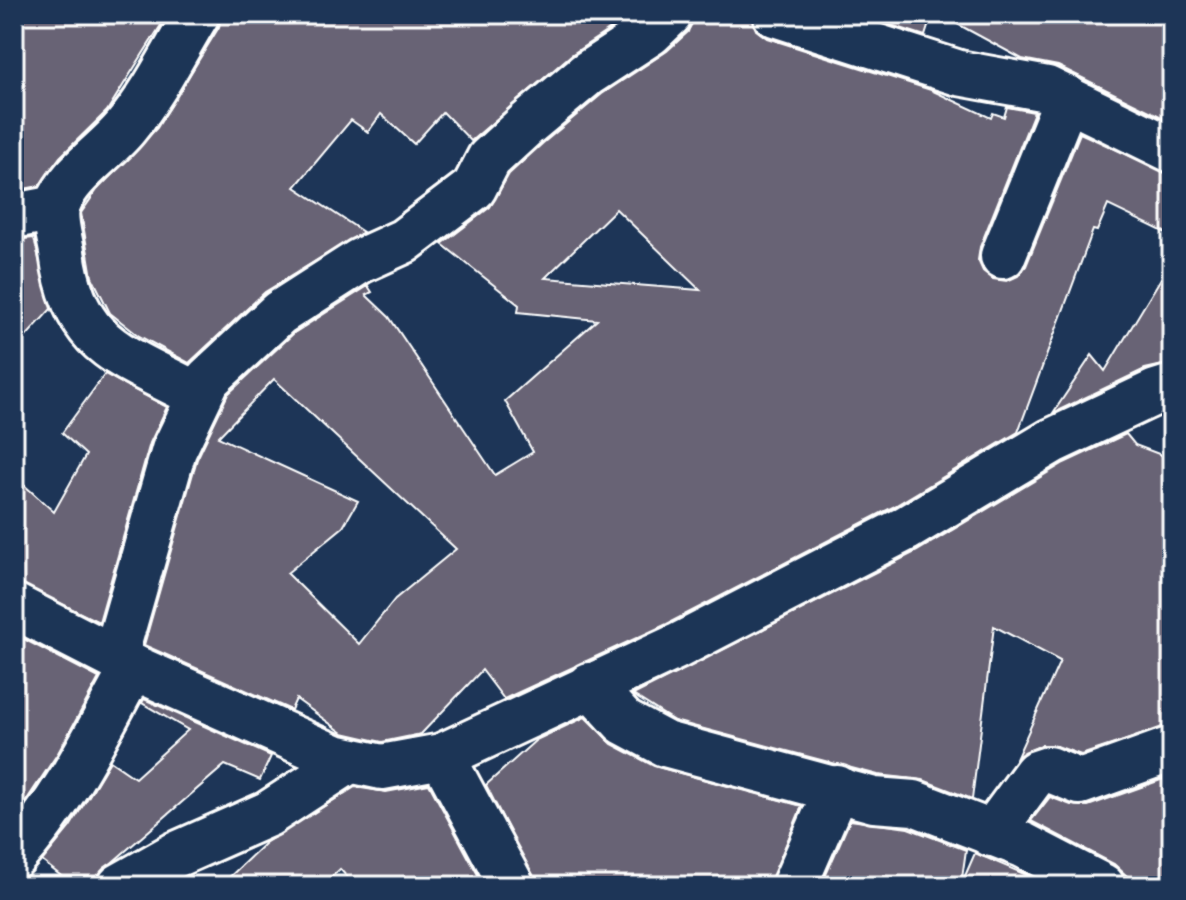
<svg xmlns="http://www.w3.org/2000/svg" width="1186" height="900" viewBox="0 0 1186 900" font-family="'Gochi Hand',sans-serif">
	<style>
		.building { fill: #686374; stroke: #fff; stroke-width: 2; fill-rule: evenodd }
		.lines { fill: none; stroke-linecap: round; stroke-linejoin: round }
		.minor-casing { stroke: #fff; stroke-width: 50 }
		.minor { stroke: #1d3557; stroke-width: 44 }
	</style>
	<rect width="100%" height="100%" fill="#1d3557"/>
	<filter id="ink" filterUnits="userSpaceOnUse"><feTurbulence type="fractalNoise" baseFrequency=".0125" numOctaves="2"/><feDisplacementMap in="SourceGraphic" scale="16" xChannelSelector="R" yChannelSelector="G"/><feConvolveMatrix kernelMatrix="1 2 1 2 8 2 1 2 1" color-interpolation-filters="sRGB"/></filter>
	<g filter="url(#ink)">
		<g class="building">
			<polygon points="14,14 168,14 107,111 60,157 39,186 14,191"/>
			<polygon points="222,14 633,14 571,55 471,141 443,112 414,144 381,114 368,132 351,120 295,187 363,232 265,292 189,363 139,336 110,313 92,277 81,213 97,190 157,128 219,27"/>
			<path d="M694,14H751L756,30L767,38L931,90L991,118L993,113L1004,117L1007,107L1034,112L980,247L978,260L983,271L993,279L1007,281L1018,276L1026,266L1080,133L1172,175V236L1108,205L1097,231L1093,230L1018,432L893,507L667,624L504,699L482,670L421,734L382,742L343,733L296,699L291,710L144,645L197,459L228,394L294,333L368,286L372,292L366,295L389,317L495,475L533,452L505,401L597,320L518,312L519,305L442,244L490,207L509,174L543,143L602,94L667,51L688,32ZM616,209L700,290L545,278ZM274,379L456,549L395,599L359,644L287,573L343,527L358,501L218,437Z"/>
			<polygon points="857,14 932,14 925,36"/>
			<polygon points="939,14 1172,14 1172,122 1058,66 1022,59"/>
			<polygon points="34,238 51,309 14,350 14,240"/>
			<polygon points="1172,260 1172,363 1145,369 1053,413 1092,355 1105,371"/>
			<polygon points="105,374 167,407 150,443 99,622 14,581 14,476 54,512 86,455 62,433"/>
			<polygon points="1126,434 1135,445 1172,459 1172,725 1081,755 1057,746 1041,745 1017,757 1060,661 994,626 972,799 923,780 878,775 674,721 633,695 917,551 1064,463"/>
			<polygon points="14,634 99,678 58,753 18,813 14,810"/>
			<polygon points="144,699 271,756 260,780 225,765 85,886 74,886 42,861 70,827 110,761 135,778 188,730 142,703"/>
			<polygon points="585,717 612,744 654,766 802,806 769,886 592,883 589,886 537,886 486,785 536,740"/>
			<polygon points="1172,776 1172,886 1154,886 1128,877 1114,864 1031,821 1050,797 1071,805 1088,806"/>
			<polygon points="429,784 484,886 355,886 340,869 322,886 220,886 265,843 355,787 386,792"/>
			<polygon points="850,820 908,828 966,850 961,885 975,853 1031,877 1027,886 821,886"/>
		</g>
		<g class="lines">
			<defs>
				<g id="minor">
					<path d="M197,14C174,52 155,92 126,127C106,152 69,174 58,204C53,217 60,238 62,252C74,348 123,355 199,396"/>
					<polyline points="775,14 959,73 1047,89 1172,150"/>
					<polyline points="14,216 56,208"/>
					<polyline points="1003,256 1067,98"/>
					<polyline points="14,606 133,667 335,757 382,767 442,756 678,646 905,529 1052,441 1156,392 1172,387"/>
					<polyline points="115,657 174,450 208,379 279,313 360,261 404,241 474,188 489,159 527,124 587,74 650,33 670,14"/>
					<polyline points="590,685 624,722 665,744 874,800 914,803 1023,845 1102,886"/>
					<polyline points="442,756 512,886"/>
					<polyline points="991,834 1036,773 1048,769 1080,782 1172,749"/>
					<path d="M14,856C64,802 98,731 133,667"/>
					<polyline points="120,886 175,855 268,814 349,761"/>
					<polyline points="794,886 837,788"/>
				</g>
			</defs>
			<use href="#minor" class="minor-casing"/>
			<use href="#minor" class="minor"/>
		</g>
	</g>
	<rect width="1186" height="900" fill="none" stroke="#1d3557" stroke-width="48"/>
	<rect x="24" y="24" width="1138" height="852" fill="none" stroke="#fff" stroke-width="3" filter="url(#ink)"/>
</svg>
